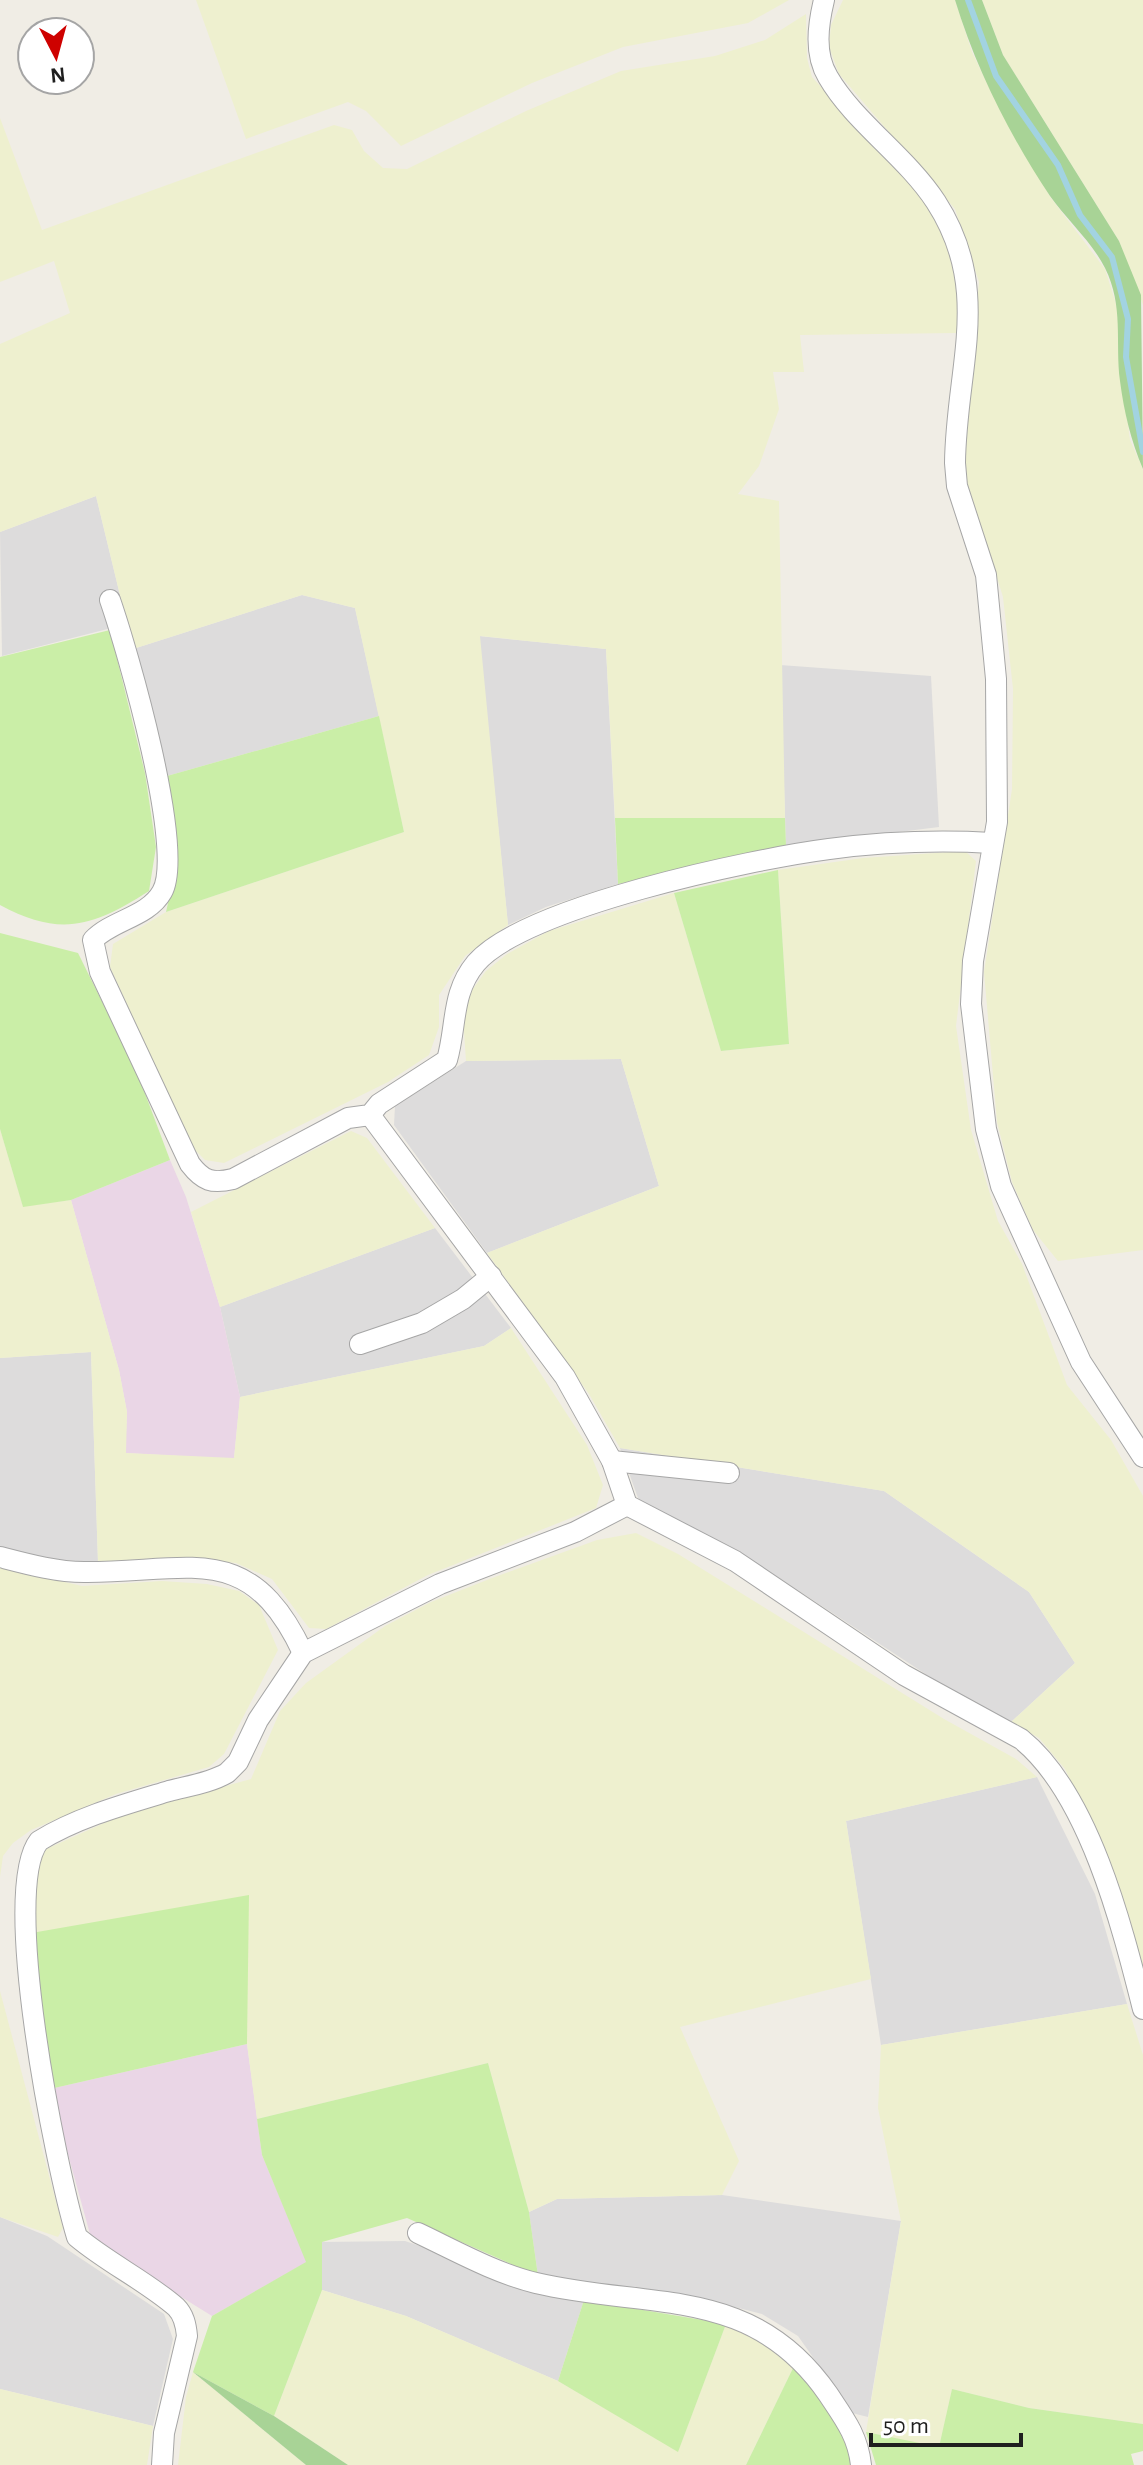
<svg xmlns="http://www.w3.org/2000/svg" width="1143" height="2465" viewBox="0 0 1143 2465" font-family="'Alegreya Sans',sans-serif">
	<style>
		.residential { fill: #dddcdc }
		.industrial { fill: #ead6e6 }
		.farmland { fill: #eef0cf }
		.grass { fill: #caeea7 }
		.forest { fill: #a8d396 }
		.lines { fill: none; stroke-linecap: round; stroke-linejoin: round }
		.stream { stroke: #a2d3e1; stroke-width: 6 }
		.minor-casing { stroke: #a6a6a6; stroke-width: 22 }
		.minor { stroke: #fff; stroke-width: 20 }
	</style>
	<rect width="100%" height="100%" fill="#f0ede5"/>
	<g class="residential">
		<polygon points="96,496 127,624 2,656 0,532"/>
		<polygon points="302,595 355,608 379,716 167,776 133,649"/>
		<polygon points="479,636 606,649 618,884 546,907 508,925"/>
		<polygon points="780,665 931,676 939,827 786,846"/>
		<polygon points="621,1059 659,1186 487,1253 394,1125 395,1106 466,1061"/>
		<polygon points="435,1228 511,1328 484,1346 240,1397 220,1307"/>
		<polygon points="91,1352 98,1562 36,1559 0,1547 0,1358"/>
		<polygon points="620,1448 884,1491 1029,1592 1075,1663 1011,1722 965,1700 767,1570 651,1508 638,1498"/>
		<polygon points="1037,1777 1095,1894 1127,2004 881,2045 846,1821"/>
		<polygon points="722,2195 901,2221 868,2417 852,2413 798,2336 762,2314 715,2302 538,2276 529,2212 557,2199"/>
		<polygon points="0,2217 47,2236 164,2314 173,2339 153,2426 0,2389"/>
		<polygon points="405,2241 584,2300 558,2381 406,2316 322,2290 321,2242"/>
	</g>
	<g class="industrial">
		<polygon points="170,1160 186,1197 220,1307 240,1397 234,1459 125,1453 127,1412 119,1370 71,1200"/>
		<polygon points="247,2044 262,2155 307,2262 212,2316 104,2249 90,2234 50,2089"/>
	</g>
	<g class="farmland">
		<polygon points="196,0 789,0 748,23 623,47 532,83 401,146 366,111 348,102 246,139"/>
		<polygon points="843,0 955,0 972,52 996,102 1051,198 1105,269 1121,320 1118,346 1130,440 1143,469 1143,1250 1058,1261 1033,1230 1012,1182 997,1122 984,972 1012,789 1013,689 1003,597 966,479 964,443 979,282 955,209 839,74 829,47 831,25"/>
		<polygon points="982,0 1143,0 1143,305 1119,241 1003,55"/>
		<polygon points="806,14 807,58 812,77 925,200 947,245 959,296 957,333 800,335 804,372 773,372 779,409 759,466 738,494 779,501 785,818 615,818 606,649 480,636 508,925 465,956 439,995 439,1027 429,1055 388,1082 224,1163 205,1160 192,1147 110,967 113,944 166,912 404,832 355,608 302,595 133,649 96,496 0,532 0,344 70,313 54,261 0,282 0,118 42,230 334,125 352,130 364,151 383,168 407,169 526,111 621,71 715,56 765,40"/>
		<polygon points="965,851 976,861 956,1026 971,1130 998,1221 1022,1264 1067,1385 1111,1440 1143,1496 1143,1970 1116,1878 1065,1769 1039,1738 1011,1722 1075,1663 1029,1592 884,1491 620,1448 589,1394 487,1253 659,1186 621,1059 466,1061 463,1017 472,990 486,971 507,954 549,931 674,893 721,1051 789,1044 778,870 863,858"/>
		<polygon points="0,1129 23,1206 71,1200 119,1370 127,1412 126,1453 234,1458 240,1397 484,1346 511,1328 587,1445 603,1485 596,1508 428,1575 326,1629 309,1628 272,1579 236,1563 174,1557 98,1562 91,1352 0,1358"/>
		<polygon points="351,1131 367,1138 435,1228 220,1307 191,1212"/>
		<polygon points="636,1533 678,1554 944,1719 1016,1759 1037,1777 846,1821 871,1979 680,2027 739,2161 722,2195 557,2199 529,2212 488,2063 257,2119 247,2044 20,1935 44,1850 124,1814 251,1779 280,1711 306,1683 385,1626 431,1602 492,1578 597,1540"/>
		<polygon points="0,1567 82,1586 162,1581 207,1584 239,1591 259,1605 278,1650 224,1754 209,1767 116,1794 31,1830 13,1843 3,1856 0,1877"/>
		<polygon points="0,1991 63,2228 58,2237 0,2217"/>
		<polygon points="1127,2004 1143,2055 1143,2424 1029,2408 952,2389 939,2448 866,2432 901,2221 878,2108 881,2045"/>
		<polygon points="322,2290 406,2316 558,2381 678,2451 726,2324 757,2335 795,2364 746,2465 348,2465 274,2416"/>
		<polygon points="193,2372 306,2465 178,2465 186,2397"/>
		<polygon points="0,2389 153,2426 147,2465 0,2465"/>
	</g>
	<g class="grass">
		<path d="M110,630L145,773L156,847L149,891C94,926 61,938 0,905V657Z"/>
		<polygon points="379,716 404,832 166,912 176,868 167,776"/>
		<polygon points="615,818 785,818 786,846 618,884"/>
		<polygon points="778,870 789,1044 721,1051 674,893"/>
		<polygon points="0,933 78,953 137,1072 170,1160 71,1200 23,1207 0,1129"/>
		<polygon points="249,1895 247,2044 50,2089 20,1935"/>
		<polygon points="488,2063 529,2212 538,2276 407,2218 322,2242 322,2290 274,2416 193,2372 212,2316 306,2262 262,2155 257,2119"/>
		<polygon points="584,2300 726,2324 678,2452 558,2381"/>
		<polygon points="795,2364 844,2433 854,2465 746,2465"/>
		<polygon points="952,2389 1029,2408 1143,2424 1143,2451 1131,2454 1134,2465 876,2465 866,2432 939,2447"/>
	</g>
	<g class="forest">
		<path d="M955,0H982L1003,55L1119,241L1141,295L1143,469C1131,441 1124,412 1120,381C1115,342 1124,306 1105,268C1092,242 1067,220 1050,196C1010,136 976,69 955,0Z"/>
		<polygon points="193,2372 274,2416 348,2465 306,2465"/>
	</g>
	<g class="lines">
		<polyline class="stream" points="968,0 996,76 1058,165 1080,215 1112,257 1128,319 1126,357 1143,452"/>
		<defs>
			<g id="minor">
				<path d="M824,0C818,25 814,54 828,77C854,122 906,156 936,202C993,290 956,367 955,463L957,486L986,575L996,679L997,822L973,961L971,1004L986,1129L1001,1186L1081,1362L1143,1457"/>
				<path d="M110,600C127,649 186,851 162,892C148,917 112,920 93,940L100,972L190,1164C203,1181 212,1184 233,1179L348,1118L370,1115L379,1104L447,1060C457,1025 451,993 476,963C524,907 752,859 829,849C883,842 939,840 992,843"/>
				<path d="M370,1115L565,1377L612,1461L627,1505L735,1561L904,1675L1021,1739C1089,1794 1122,1926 1143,2009"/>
				<polyline points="360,1344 422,1323 463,1299 491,1276"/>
				<polyline points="612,1461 729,1473"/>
				<path d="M0,1557C27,1564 56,1572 84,1572C189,1573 249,1538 303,1653"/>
				<path d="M418,2233C456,2251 495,2273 536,2283C650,2310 752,2284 828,2394C844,2418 858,2436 861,2465"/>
				<path d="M162,2465L164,2433L187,2336C186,2325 184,2315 176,2307C146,2281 108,2263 77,2237C55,2164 0,1890 39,1841C78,1817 126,1804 169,1791C188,1786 210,1783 227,1773L238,1762L258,1720L303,1653L440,1584L575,1532L627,1505"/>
			</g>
		</defs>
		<use href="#minor" class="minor-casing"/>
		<use href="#minor" class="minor"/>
	</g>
	<g transform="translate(56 56) rotate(174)"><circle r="38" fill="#ffffff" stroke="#a5a5a5" stroke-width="2"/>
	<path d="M0-6L14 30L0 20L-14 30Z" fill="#ce0100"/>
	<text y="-12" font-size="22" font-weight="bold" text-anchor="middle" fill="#1f1f1f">N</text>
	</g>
	<path d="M871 2433v12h150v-12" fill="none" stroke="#1f1f1f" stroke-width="4"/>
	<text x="883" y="2433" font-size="24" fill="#1f1f1f" stroke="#ffffff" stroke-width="6" paint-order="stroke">50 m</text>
</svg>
